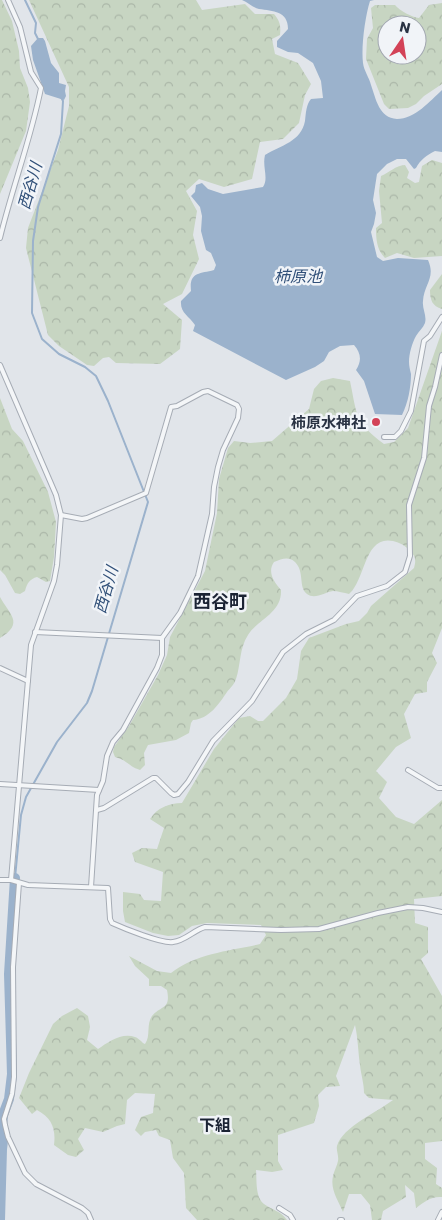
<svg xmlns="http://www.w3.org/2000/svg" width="442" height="1220" viewBox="0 0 442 1220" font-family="Poppins,'Noto Sans JP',sans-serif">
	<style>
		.forest { fill: url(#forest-crowns); fill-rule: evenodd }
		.water { fill: #9bb2cc }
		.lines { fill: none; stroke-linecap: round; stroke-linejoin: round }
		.stream { stroke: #9bb2cc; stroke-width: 2 }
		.river { stroke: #9bb2cc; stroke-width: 10 }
		.street-casing { stroke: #a6acb5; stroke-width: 6 }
		.street { stroke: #f4f6f8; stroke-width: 4 }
		.poi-dot { fill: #d34257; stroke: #f1f4f8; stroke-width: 2 }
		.labels { text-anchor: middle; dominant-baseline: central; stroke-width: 5; stroke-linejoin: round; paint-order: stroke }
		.poi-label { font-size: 15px; font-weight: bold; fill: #293243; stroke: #f1f4f8; text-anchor: end }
		.water-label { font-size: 16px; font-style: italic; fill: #315079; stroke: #f1f4f8 }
		.neighbourhood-label { font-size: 16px; font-weight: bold; fill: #1b2334; stroke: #f1f4f8 }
		.quarter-label { font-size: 18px; font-weight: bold; fill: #1b2334; stroke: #f1f4f8 }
	</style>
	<defs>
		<pattern id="forest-crowns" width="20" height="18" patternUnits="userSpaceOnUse" patternTransform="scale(1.25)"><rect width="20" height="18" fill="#c7d5c2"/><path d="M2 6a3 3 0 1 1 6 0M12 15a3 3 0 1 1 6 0" fill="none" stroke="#abb7a8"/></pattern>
	</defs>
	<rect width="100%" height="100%" fill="#e1e5ea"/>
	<g class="forest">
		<polygon points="0,0 2,0 12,21 19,51 20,68 28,88 30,102 26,131 0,194"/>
		<path d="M29,0H196L202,10L245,4L255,14H274C280,21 281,26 280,35L272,39L275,54L298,63L311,84L305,95L299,123L283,139L260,142L252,179L224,187L199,179L186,191L197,211L193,235L199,259L182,294L163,304L182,320L180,349L160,364L116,363L109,357L103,358L94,366L87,365L59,346L48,335L26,248L28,228L58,150L69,106V87Z"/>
		<path d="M442,3V84L424,96L416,104L408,108L389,109L384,104L366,59L367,39L373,28L371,8L375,5H395C400,11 412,17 419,18L429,5ZM387,25H417V55H387Z"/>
		<path d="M432,160L442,163V256L414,258L397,253L385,258C377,250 376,240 376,228L382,223L379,191L381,176C390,172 395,166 405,165L409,172L407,178L415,183L419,182L422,166Z"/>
		<path d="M442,274V309C432,306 430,300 430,290Z"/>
		<path d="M442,331V628L432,653L437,663L427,682V692L415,694L404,714L411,738L396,747L376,771L387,782L379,798L396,817L414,824L442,800V896L414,899L415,923L428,927V953L421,959L442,996V1141L425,1143V1159L437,1168L436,1184L442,1188V1197C431,1196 424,1202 416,1208L414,1193L405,1185L406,1197L383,1211L381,1220H372L370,1205L361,1194H349L343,1212C338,1200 330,1190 333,1176C334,1171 337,1166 338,1161C339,1156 336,1150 337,1146C342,1127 379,1111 393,1100L369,1098L364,1093C364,1083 361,1075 360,1065C358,1051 358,1038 355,1025L336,1076L340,1086L326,1087L318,1095L319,1106L314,1123L278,1135V1161L283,1170L272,1172L256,1170C257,1180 255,1197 264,1204C272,1210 281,1211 287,1220H197L186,1208L184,1173L173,1158L170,1140L159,1136L156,1130L145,1132L141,1136L135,1130L141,1117L153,1113L155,1094L135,1093L127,1100L125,1124L117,1126L103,1132L85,1128L78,1139L84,1150L76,1157L68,1155L54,1145C56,1129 52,1118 37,1110L32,1114L19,1098L29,1073L53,1024L62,1016L77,1008L88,1016L90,1027L87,1040L98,1049C108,1042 122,1032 135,1037C139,1038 142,1043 145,1044C151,1036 146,1024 152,1016C161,1005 171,1010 167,990L161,986H149V979L135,966L129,956L157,971L171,973C196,953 230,951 260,944L266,935L261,925L207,923L192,926L179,935L168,936L153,933L125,922L123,911V892L140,894L144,900L161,901L163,872L135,862L132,853L142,848L157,849L164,828L150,819C157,808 169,803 182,803L214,749L239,718L250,716L258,721H263L286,698L297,679L301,651L309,638L346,624L359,621L367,613L371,606L414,568C416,561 416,556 410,551C405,545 400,543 393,541C364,535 366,579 349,594C344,593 338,591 333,591C325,592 315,600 307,594C298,587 305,572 295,562C288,556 282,559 274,562C267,572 274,582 281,590C282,613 258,619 248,635C239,649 241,664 236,679C234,685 230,688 227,692C219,704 209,719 193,720L191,723L189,733L176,740L148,745L144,753L145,765L140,770C128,766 127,760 115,757L113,752L114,747L129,726L158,675L167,655L170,637L205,571L217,513L219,479L228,448L234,441L250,443L272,441L309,409L314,389L321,381L333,378L350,381C357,414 354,422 384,444L394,442L408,428Z"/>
		<path d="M0,398L12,429L23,441L48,492L56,522L54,557L50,581L46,582L37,577C30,579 27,583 25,591L20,594L15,593L5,575L0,570Z"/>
		<path d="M0,597C9,614 25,623 0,638Z"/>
	</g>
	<g class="water">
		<path d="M242,0H374L370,1C365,17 361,47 363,63C364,71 369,77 371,85C376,99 379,118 397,119C415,119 430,101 442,90V152L435,151C427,155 420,160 416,168L414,169L406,159H397L387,164L377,174L373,200L376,213L374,224L371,232L377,257L383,261L398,258L428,260C436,278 424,284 423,301C422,309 427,315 425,323C423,328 419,331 416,336C412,343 409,354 409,362C409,366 410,370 411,374C411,387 408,403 402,415L375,414L364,381L356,370C362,361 361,353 354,345L340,346L329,352L324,361L315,367L286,380L193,331L195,325C189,316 180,313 181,301L191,291C189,272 199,274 214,270L216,265L211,253L206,250L201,231L202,216L200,207L191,196L195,192L196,185L202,183L208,189L223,194L263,187C269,178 262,167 265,155C281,145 301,142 305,121C306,113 306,105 311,99L323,98L321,81L313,63L298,53L288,52L277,47V41L288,29C288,11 273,11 259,9C253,8 248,2 242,0Z"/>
		<polygon points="38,38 43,38 45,41 51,63 59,73 59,83 66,85 65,91 66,96 64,100 45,94 33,60 31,46"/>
	</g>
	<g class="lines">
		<g class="stream">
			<polyline points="25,0 36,23 35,33 38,39"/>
			<polyline points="15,878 21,815 26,797 57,742 87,703 92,691 148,502 108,401 96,376 85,367 59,354 42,339 32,313 33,241 38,207 61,134 63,101 61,97"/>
		</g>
		<polyline class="river" points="0,1220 2,1149 4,1133 2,1125 3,1115 9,1099 12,1074 9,974 15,878"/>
		<defs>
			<g id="street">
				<path d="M0,238C12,188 31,139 41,88L31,72L20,27L8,0"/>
				<polyline points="0,365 56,495 61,515 57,565 54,581 31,645 11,880"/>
				<polyline points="384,437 395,437 401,431 411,411 424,341 430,336 442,317"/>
				<polyline points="61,515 82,519 87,518 146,493 171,407 177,406 203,392 208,391 237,405 239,409 238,418 223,450 218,467 214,487 212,514 198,576 180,613 162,638 162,655 157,668 123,730 113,742 107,756 103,781 97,795 91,887"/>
				<polyline points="35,632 162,638"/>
				<polyline points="0,668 28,681"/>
				<polyline points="408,770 438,788 442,788"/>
				<polyline points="0,784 99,790"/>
				<polyline points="97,810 104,808 153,778 156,778 171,793 174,795 178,794 188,782 213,741 252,701 283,652 306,634 334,620 357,596 387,586 405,572 410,556 409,505 424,458 429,406 435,387 442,355"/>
				<path d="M0,880H11L28,885L108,888L110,919L112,923C123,928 162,944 173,942C185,941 194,930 205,927L281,930L319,929L378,913L408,907L423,908L442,912"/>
				<polyline points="19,883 13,967 14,1077 12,1094 4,1119 5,1125 8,1137 25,1173 36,1184 82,1208 88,1213 91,1220"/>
				<polyline points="279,1208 290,1215 293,1220"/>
				<polyline points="340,1220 342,1220"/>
				<polyline points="438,1220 442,1212"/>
			</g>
		</defs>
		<use href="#street" class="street-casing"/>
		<use href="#street" class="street"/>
	</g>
	<circle class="poi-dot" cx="376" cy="422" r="5"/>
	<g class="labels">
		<g class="poi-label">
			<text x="366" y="422">柿原水神社</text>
		</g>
		<g class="water-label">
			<text transform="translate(30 186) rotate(-74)">西谷川</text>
			<text x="298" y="276">柿原池</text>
			<text transform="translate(106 590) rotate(-74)">西谷川</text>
		</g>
		<g class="neighbourhood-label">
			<text x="215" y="1125">下組</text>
		</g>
		<g class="quarter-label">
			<text x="220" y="601">西谷町</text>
		</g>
	</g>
	<g transform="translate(402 40) rotate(13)"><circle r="24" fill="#f1f4f8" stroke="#a1a6b0"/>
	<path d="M0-4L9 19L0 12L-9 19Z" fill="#d34257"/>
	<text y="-8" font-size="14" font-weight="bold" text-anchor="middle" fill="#293243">N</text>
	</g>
</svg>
